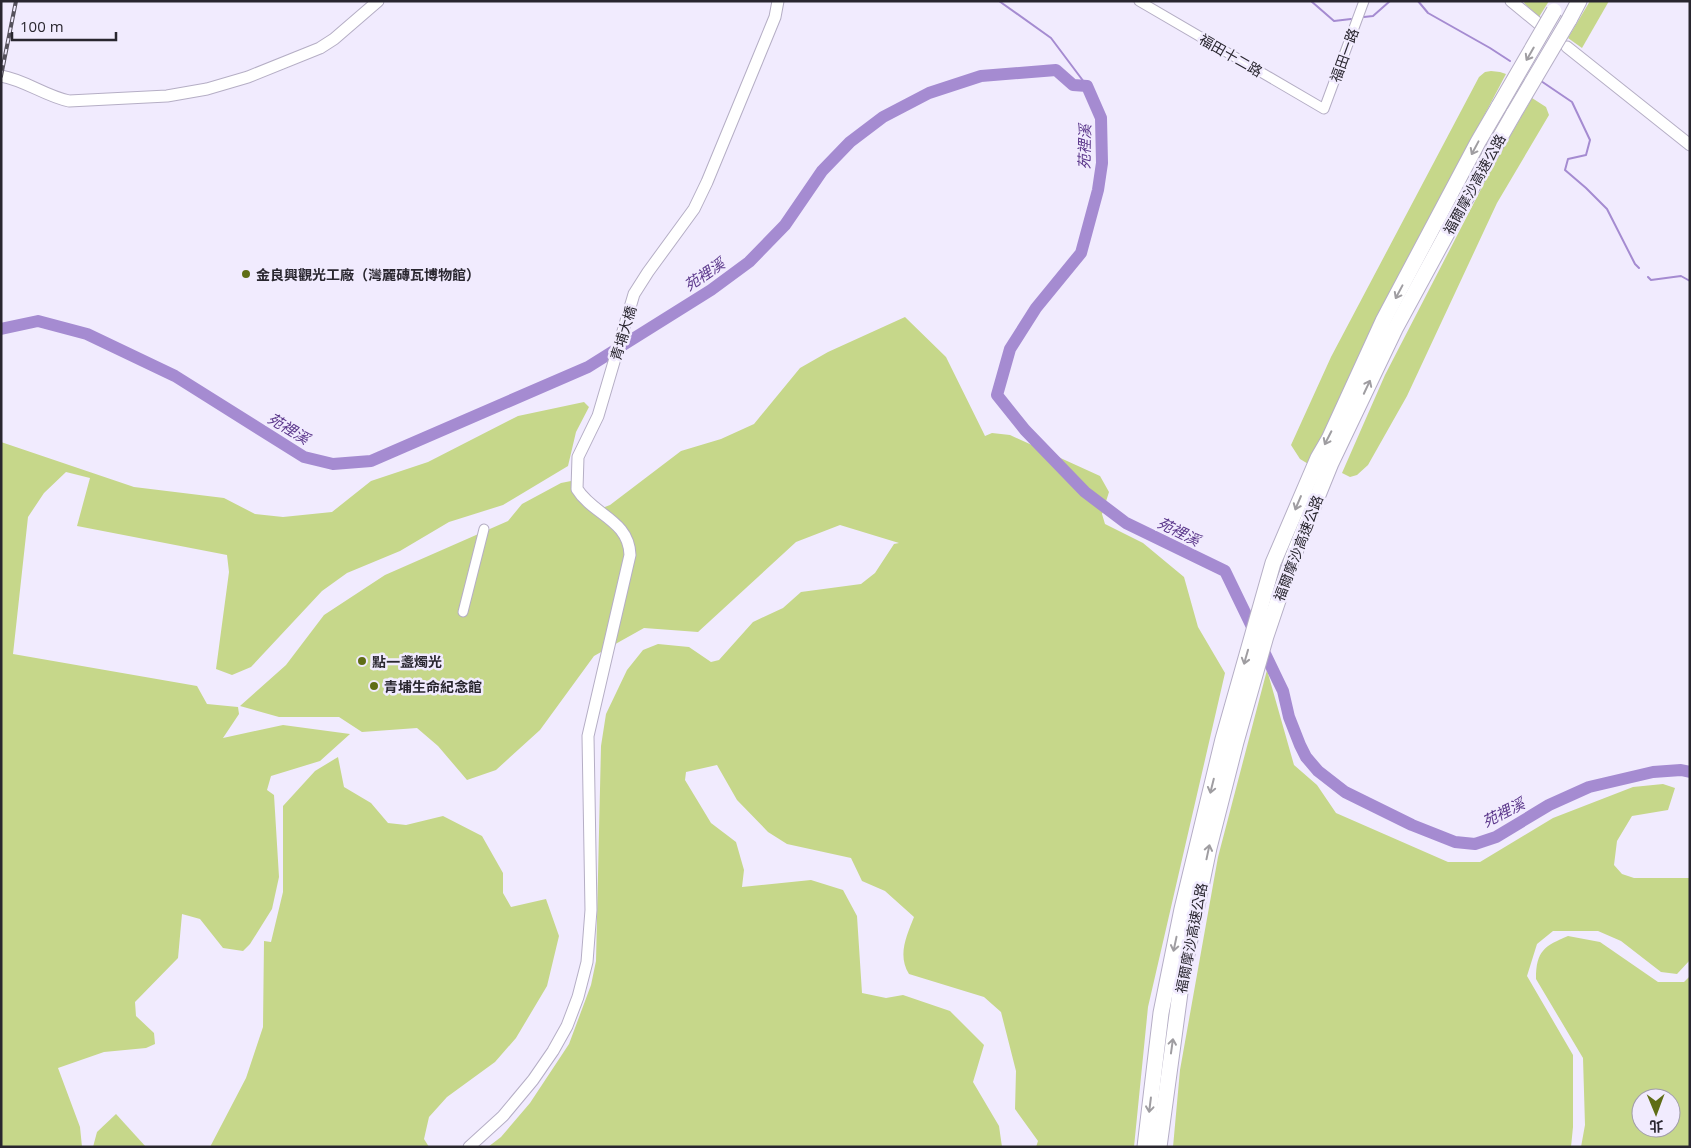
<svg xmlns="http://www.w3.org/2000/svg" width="1691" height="1148" viewBox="0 0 1691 1148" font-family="'Open Sans','Noto Sans TC',sans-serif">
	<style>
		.green { fill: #c6d78a; fill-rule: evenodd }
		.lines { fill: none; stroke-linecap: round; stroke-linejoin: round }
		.stream { stroke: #a58bd1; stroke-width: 2 }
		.river { stroke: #a58bd1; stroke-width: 12 }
		.street-casing { stroke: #b5aec5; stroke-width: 11 }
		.secondary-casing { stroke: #b5aec5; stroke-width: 13 }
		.highway-casing { stroke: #b5aec5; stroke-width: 17 }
		.street { stroke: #fff; stroke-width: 9 }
		.secondary { stroke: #fff; stroke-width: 11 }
		.highway { stroke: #fff; stroke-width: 15 }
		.rail-casing { stroke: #55515c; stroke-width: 4 }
		.rail { stroke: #f1ebfe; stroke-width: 2; stroke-dasharray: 5.5; stroke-linecap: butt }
		.highway-bridge-casing { stroke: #b5aec5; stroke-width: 17; stroke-linecap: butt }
		.highway-bridge { stroke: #fff; stroke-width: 15 }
		.oneway { stroke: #9f9da1 }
		.poi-dot { fill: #5f6d16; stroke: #f1ebfe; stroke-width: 2 }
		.labels { text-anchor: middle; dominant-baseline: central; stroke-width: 5; stroke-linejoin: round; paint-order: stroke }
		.street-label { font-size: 14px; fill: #29262f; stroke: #f1ebfe }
		.poi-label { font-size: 14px; font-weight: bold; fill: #29262f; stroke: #f1ebfe; text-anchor: start }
		.water-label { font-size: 15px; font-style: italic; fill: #5c388c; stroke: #f1ebfe }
	</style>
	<rect width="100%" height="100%" fill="#f1ebfe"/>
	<g class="green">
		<polygon points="1525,1 1549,1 1539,17 1524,3"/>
		<polygon points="1590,1 1609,1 1582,48 1568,38"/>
		<polygon points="1491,71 1500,72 1506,74 1379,315 1310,465 1300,459 1291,445 1331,357 1479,77 1485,72"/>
		<polygon points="1532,98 1546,107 1549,115 1497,203 1407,396 1368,465 1357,475 1350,477 1342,473 1385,375 1494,164"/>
		<path d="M905,317L946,357L985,436L992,433L1010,435L1100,476L1109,492L1102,514L1105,524L1143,543L1184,577L1198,627L1225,673L1148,1007L1134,1147H1036L1038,1141L1015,1109L1016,1071L1001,1012L984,997L909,974C897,955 907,935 914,917L885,891L862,881L851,858L787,844L768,832L737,800L717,765L686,772L685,780L711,823L736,842L744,870L742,887L811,880L843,890L857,916L862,993L886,998L903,995L950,1011L984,1045L973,1082L999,1126L1002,1147H488L501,1137L530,1103L569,1044L591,985L596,961L601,746L606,714L627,670L643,650L658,644L689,647L711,662L719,660L753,622L783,608L801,592L861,584L875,573L894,544L899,543L840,525L796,542L698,632L644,628L594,656L540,730L496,770L467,780L438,746L417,728L362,732L339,717H279L240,706L286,665L324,615L385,575L508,521L522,504L561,483L571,481L577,497L592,512L610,505L681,451L721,439L754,424L800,368L828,352Z"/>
		<polygon points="584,402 589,407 576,432 568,466 503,505 449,522 400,551 347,573 322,591 251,667 232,675 216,669 229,572 227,555 77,526 90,478 66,472 44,493 28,517 13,654 197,686 207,704 238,707 239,714 223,738 283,725 350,734 320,761 271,776 267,790 274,795 279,877 272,909 250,944 243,951 223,948 200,919 182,914 178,958 135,1002 136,1016 154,1033 155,1044 146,1048 104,1052 58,1068 80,1127 82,1147 1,1147 1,442 134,487 224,498 255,514 283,517 332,512 371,481 428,462 518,416"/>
		<polygon points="1267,670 1294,765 1317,785 1336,813 1448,862 1480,862 1553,818 1633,787 1663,784 1675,788 1668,810 1632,816 1617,841 1614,865 1622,874 1634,878 1690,878 1690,960 1677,974 1661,972 1621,941 1598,931 1553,931 1537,944 1527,976 1573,1055 1573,1127 1571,1147 1173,1147 1180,1070 1218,857"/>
		<polygon points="338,757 344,787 371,803 388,823 406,825 443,816 482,836 503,873 503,893 511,907 546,899 559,936 547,986 516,1038 495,1062 447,1097 429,1117 424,1139 429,1147 210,1147 246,1078 263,1027 264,941 271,942 283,892 283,806 315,771"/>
		<path d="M1568,936L1600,942L1658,982H1684L1690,976V1147H1581L1585,1125L1583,1058L1536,979C1536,950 1545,946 1568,936ZM1641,1098H1671V1128H1641Z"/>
		<polygon points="116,1114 146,1147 93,1147 97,1132"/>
	</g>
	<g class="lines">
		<g class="stream">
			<polyline points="999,1 1051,38 1087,86"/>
			<polyline points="1311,1 1334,21 1351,19"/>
			<polyline points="1418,1 1428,13 1490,48 1510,61"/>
			<polyline points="1364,17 1373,16 1390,1"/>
			<polyline points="1541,81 1572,102 1590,140 1586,155 1568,159 1565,170 1586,188 1607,209 1635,264 1639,268"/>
			<polyline points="1648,277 1651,280 1681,276 1690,281"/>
		</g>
		<polyline class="river" points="1,329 38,321 87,334 175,376 304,457 333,464 371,461 588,367 711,290 749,262 785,225 822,171 850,142 883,117 929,93 981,76 1056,70 1073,85 1087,86 1101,118 1102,163 1098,190 1081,253 1036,308 1010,349 997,395 1025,430 1085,492 1126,523 1225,571 1283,691 1289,717 1300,745 1306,757 1318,771 1345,792 1412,825 1455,842 1475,844 1496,837 1549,805 1589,787 1653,772 1681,770 1690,772"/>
		<defs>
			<g id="street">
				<polyline points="1139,1 1324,109 1364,1"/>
				<polyline points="463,612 484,529"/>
			</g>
			<g id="secondary">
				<polyline points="1511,1 1539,24"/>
				<polyline points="1567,47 1690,145"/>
				<path d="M1,76C25,80 45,96 69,101L167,96L207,89L248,77L320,48L334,39L378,1"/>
				<path d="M469,1147L503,1116L533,1080L553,1051L567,1026L578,997L587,962L591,910L588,736L630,555C629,520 593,515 577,489L578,457L598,416L634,294L648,272L694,209L707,182L766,39L775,17L778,1"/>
			</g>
			<g id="highway">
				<polyline points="1569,20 1579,1"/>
				<polyline points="1145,1147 1161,1013 1182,909 1223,739 1273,563 1318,458 1329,439 1383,321 1478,142 1499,106"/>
				<polyline points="1159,1147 1182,978 1209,848 1236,742 1266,636 1292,559 1331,463 1395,329 1483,167 1514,113"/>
			</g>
		</defs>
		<use href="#street" class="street-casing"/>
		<use href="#secondary" class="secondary-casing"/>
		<use href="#highway" class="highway-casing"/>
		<use href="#street" class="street"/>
		<use href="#secondary" class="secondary"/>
		<use href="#highway" class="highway"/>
		<defs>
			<polyline id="rail" points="1,76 16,1"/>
		</defs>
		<use href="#rail" class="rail-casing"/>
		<use href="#rail" class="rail"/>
		<defs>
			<g id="highway-bridge">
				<polyline points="1499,106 1554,11"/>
				<polyline points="1514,113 1569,20"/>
			</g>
		</defs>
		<use href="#highway-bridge" class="highway-bridge-casing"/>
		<use href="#highway-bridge" class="highway-bridge"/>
	</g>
	<defs><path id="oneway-shaft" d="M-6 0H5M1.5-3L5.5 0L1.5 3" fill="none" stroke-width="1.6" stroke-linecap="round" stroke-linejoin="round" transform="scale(1.25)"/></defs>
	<g class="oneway">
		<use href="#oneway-shaft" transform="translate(1530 54) rotate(120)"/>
		<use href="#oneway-shaft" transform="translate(1475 148) rotate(118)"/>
		<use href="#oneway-shaft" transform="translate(1399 292) rotate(118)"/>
		<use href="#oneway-shaft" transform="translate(1367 387) rotate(-65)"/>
		<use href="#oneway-shaft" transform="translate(1328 438) rotate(117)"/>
		<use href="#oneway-shaft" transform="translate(1298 503) rotate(113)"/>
		<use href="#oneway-shaft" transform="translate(1246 657) rotate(106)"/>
		<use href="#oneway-shaft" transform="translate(1212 786) rotate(104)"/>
		<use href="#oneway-shaft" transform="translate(1208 852) rotate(-78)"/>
		<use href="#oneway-shaft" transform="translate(1175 944) rotate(102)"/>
		<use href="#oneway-shaft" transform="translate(1172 1046) rotate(-82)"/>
		<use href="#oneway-shaft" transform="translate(1150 1105) rotate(97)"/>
	</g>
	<g class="poi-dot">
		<circle cx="246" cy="274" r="5"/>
		<circle cx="362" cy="661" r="5"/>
		<circle cx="374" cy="686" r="5"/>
	</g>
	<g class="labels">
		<g class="street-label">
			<text transform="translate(1231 55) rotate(30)">福田十二路</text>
			<text transform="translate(1344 55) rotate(-70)">福田一路</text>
			<text transform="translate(1474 184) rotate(-61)">福爾摩沙高速公路</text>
			<text transform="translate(623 333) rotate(-73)">青埔大橋</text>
			<text transform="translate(1298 548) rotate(-69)">福爾摩沙高速公路</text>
			<text transform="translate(1191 938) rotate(-79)">福爾摩沙高速公路</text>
		</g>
		<g class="poi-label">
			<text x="256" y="274">金良興觀光工廠（灣麗磚瓦博物館）</text>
			<text x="372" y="661">點一盞燭光</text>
			<text x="384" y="686">青埔生命紀念館</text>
		</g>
		<g class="water-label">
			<text transform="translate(1084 147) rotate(-89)">苑裡溪</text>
			<text transform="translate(704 274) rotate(-34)">苑裡溪</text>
			<text transform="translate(289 428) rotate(31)">苑裡溪</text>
			<text transform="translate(1179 531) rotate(26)">苑裡溪</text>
			<text transform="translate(1503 812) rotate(-27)">苑裡溪</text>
		</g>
	</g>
	<rect width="1691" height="1148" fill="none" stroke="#29262f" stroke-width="5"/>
	<g transform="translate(1656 1113) rotate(179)"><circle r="24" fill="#f1ebfe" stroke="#a19cab"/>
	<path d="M0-4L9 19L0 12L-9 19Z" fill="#5f6d16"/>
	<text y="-8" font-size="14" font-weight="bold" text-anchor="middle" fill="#29262f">北</text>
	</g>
	<path d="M12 32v8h104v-8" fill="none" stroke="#29262f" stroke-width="2.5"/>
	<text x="20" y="32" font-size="15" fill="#29262f" stroke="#f1ebfe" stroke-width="4" paint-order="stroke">100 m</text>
</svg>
